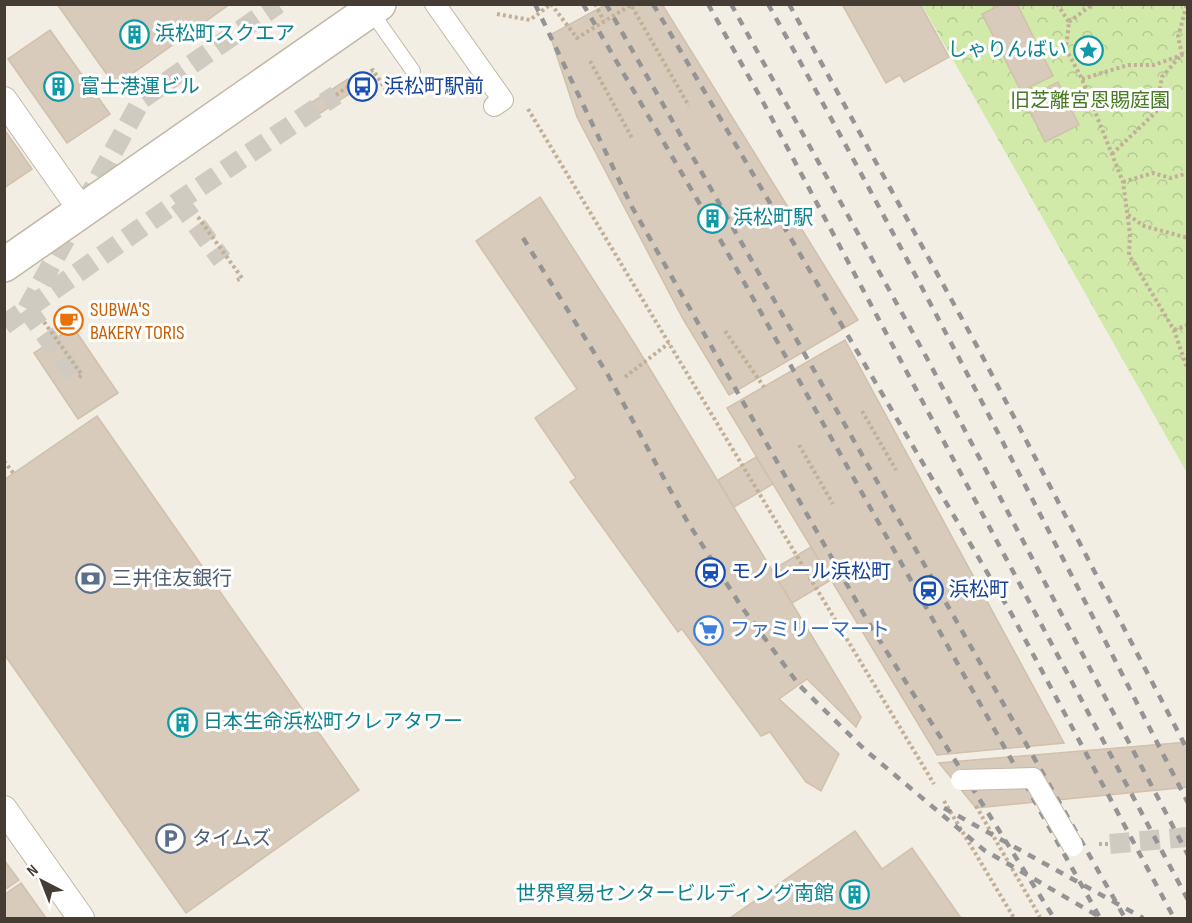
<svg xmlns="http://www.w3.org/2000/svg" width="1192" height="923" viewBox="0 0 1192 923" font-family="'Sofia Sans Condensed','Noto Sans JP',sans-serif">
	<style>
		.park { fill: url(#park-crowns) }
		.building { fill: #d8cbbc; stroke: #d0c0ac; stroke-width: 1.5 }
		.lines { fill: none; stroke-linecap: round; stroke-linejoin: round }
		.pedestrian-tunnel { stroke: #d0cbc1; stroke-width: 20; stroke-dasharray: 20 10; stroke-linecap: butt }
		.service-casing { stroke: #c2b8a9; stroke-width: 16 }
		.pedestrian-casing { stroke: #c2b8a9; stroke-width: 22 }
		.minor-casing { stroke: #c2b8a9; stroke-width: 28 }
		.tertiary-casing { stroke: #c2b8a9; stroke-width: 36 }
		.path { stroke: #c1b097; stroke-width: 4; stroke-dasharray: 3 3; stroke-linecap: butt }
		.service { stroke: #fff; stroke-width: 14 }
		.pedestrian { stroke: #fff; stroke-width: 20 }
		.minor { stroke: #fff; stroke-width: 26 }
		.tertiary { stroke: #fff; stroke-width: 33 }
		.rail { stroke: #949494; stroke-width: 4.5; stroke-dasharray: 8 8; stroke-linecap: butt }
		.pedestrian-bridge-casing { stroke: #c2b8a9; stroke-width: 22; stroke-linecap: butt }
		.path-bridge { stroke: #c1b097; stroke-width: 4; stroke-dasharray: 3 3; stroke-linecap: butt }
		.pedestrian-bridge { stroke: #fff; stroke-width: 20 }
		.labels { text-anchor: middle; dominant-baseline: central; stroke-width: 6; stroke-linejoin: round; paint-order: stroke }
		.culture-label { font-size: 20px; fill: #0d838f; stroke: #fff; text-anchor: start }
		.transit-label { font-size: 20px; fill: #164399; stroke: #fff; text-anchor: start }
		.park-label { font-size: 20px; fill: #497925; stroke: #fff }
		.food-label { font-size: 20px; fill: #c56008; stroke: #fff; text-anchor: start }
		.service-label { font-size: 20px; fill: #4e5e75; stroke: #fff; text-anchor: start }
		.shop-label { font-size: 20px; fill: #366cbe; stroke: #fff; text-anchor: start }
	</style>
	<defs>
		<pattern id="park-crowns" width="20" height="18" patternUnits="userSpaceOnUse" patternTransform="scale(1.5)"><rect width="20" height="18" fill="#d1eaaa"/><path d="M2 6a3 3 0 1 1 6 0M12 15a3 3 0 1 1 6 0" fill="none" stroke="#b5ca93"/></pattern>
	</defs>
	<rect width="100%" height="100%" fill="#f3eee4"/>
	<polygon class="park" points="922,5 1187,5 1187,473"/>
	<g class="building">
		<polygon points="57,4 230,4 115,86"/>
		<polygon points="607,4 662,4 858,320 729,395 683,319 577,117 550,35"/>
		<polygon points="842,4 920,4 949,57 904,82 900,75 886,83"/>
		<polygon points="1002,4 1017,4 1053,76 1021,91 982,14"/>
		<polygon points="50,30 110,114 67,143 8,59"/>
		<polygon points="348,79 355,90 313,118 306,106"/>
		<polygon points="1058,82 1079,125 1045,142 1024,99"/>
		<polygon points="4,129 32,169 4,188"/>
		<polygon points="540,197 636,346 861,717 856,727 807,679 779,699 839,754 821,791 806,782 770,732 761,736 682,629 678,632 570,482 576,478 535,418 577,389 476,241"/>
		<polygon points="73,327 118,393 78,419 34,353"/>
		<polygon points="845,340 1064,743 937,755 727,408"/>
		<polygon points="97,416 359,790 186,913 4,654 4,480"/>
		<polygon points="756,457 773,484 734,507 718,480"/>
		<polygon points="811,547 831,580 792,603 772,570"/>
		<polygon points="1188,742 1188,787 976,808 939,763"/>
		<polygon points="855,831 882,869 912,848 961,918 730,918"/>
		<polygon points="4,860 19,880 4,890"/>
		<polygon points="21,883 46,918 4,918 4,895"/>
	</g>
	<g class="lines">
		<g class="pedestrian-tunnel">
			<polyline points="179,201 222,260"/>
			<polyline points="27,309 142,99 278,4"/>
			<polyline points="27,309 77,379"/>
			<polyline points="4,325 179,201 336,95"/>
			<polyline points="1110,844 1188,837"/>
		</g>
		<defs>
			<polyline id="service" points="370,10 413,71"/>
			<polyline id="pedestrian" points="435,4 503,100 494,106"/>
			<g id="minor">
				<polyline points="4,100 82,211"/>
				<polyline points="4,809 81,918"/>
			</g>
			<polyline id="tertiary" points="4,265 379,4"/>
		</defs>
		<use href="#service" class="service-casing"/>
		<use href="#pedestrian" class="pedestrian-casing"/>
		<use href="#minor" class="minor-casing"/>
		<use href="#tertiary" class="tertiary-casing"/>
		<g class="path">
			<polyline points="551,4 577,38 631,5 689,106"/>
			<polyline points="595,4 604,21"/>
			<polyline points="1057,4 1069,22 1066,49 1082,79 1123,182 1130,234 1129,255 1174,330 1188,371"/>
			<polyline points="497,14 530,20 551,4"/>
			<polyline points="1069,22 1093,4"/>
			<polyline points="590,61 632,138"/>
			<polyline points="1082,79 1128,65 1154,65 1188,53"/>
			<polyline points="336,95 373,70 386,90"/>
			<polyline points="528,109 934,784"/>
			<polyline points="1112,154 1156,112 1162,77 1182,54 1178,37 1187,4"/>
			<polyline points="1123,182 1153,173 1171,178 1188,173"/>
			<polyline points="1128,215 1144,226 1188,238"/>
			<polyline points="198,217 242,278 237,280"/>
			<polyline points="44,322 82,375 77,379"/>
			<polyline points="1174,330 1188,325"/>
			<polyline points="725,331 764,387"/>
			<polyline points="625,377 669,343"/>
			<polyline points="862,411 896,470"/>
			<polyline points="799,445 833,504"/>
			<polyline points="4,461 14,474"/>
			<polyline points="944,801 1014,918"/>
			<polyline points="976,806 1040,917"/>
		</g>
		<use href="#service" class="service"/>
		<use href="#pedestrian" class="pedestrian"/>
		<use href="#minor" class="minor"/>
		<use href="#tertiary" class="tertiary"/>
		<g class="rail">
			<polyline points="535,4 632,207 870,625 1054,918"/>
			<polyline points="583,4 712,225 1100,918"/>
			<polyline points="606,4 1125,918"/>
			<polyline points="653,4 1011,613 1174,918"/>
			<polyline points="708,4 763,102 1188,900"/>
			<polyline points="731,4 929,362 1188,855"/>
			<path d="M768,4C915,267 1051,535 1188,803"/>
			<polyline points="789,4 978,348 1188,751"/>
			<polyline points="523,238 608,375 687,521 741,606 799,685 864,749 984,850 1098,916"/>
			<polyline points="944,808 1143,918"/>
		</g>
		<defs>
			<polyline id="pedestrian-bridge" points="961,780 1033,778 1073,846"/>
		</defs>
		<use href="#pedestrian-bridge" class="pedestrian-bridge-casing"/>
		<polyline class="path-bridge" points="1099,844 1110,844"/>
		<use href="#pedestrian-bridge" class="pedestrian-bridge"/>
	</g>
	<defs>
		<symbol id="building-ring" viewBox="-11 -11 22 22"><circle r="9.5" fill="#fff" stroke="#0f9aa8" stroke-width="1.5"/><path d="M-4-6H4V6H1V3H-1V6H-4ZM-2.5-4.3h1.7v1.8h-1.7ZM.8-4.3h1.7v1.8H.8ZM-2.5-1h1.7V.8h-1.7ZM.8-1h1.7V.8H.8Z" fill="#0f9aa8"/></symbol>
		<symbol id="sight-ring" viewBox="-11 -11 22 22"><circle r="9.5" fill="#fff" stroke="#0f9aa8" stroke-width="1.5"/><path d="M0-6L1.8-2.2L6-1.7L2.9 1.2L3.7 5.4L0 3.3L-3.7 5.4L-2.9 1.2L-6-1.7L-1.8-2.2Z" fill="#0f9aa8"/></symbol>
		<symbol id="bus-ring" viewBox="-11 -11 22 22"><circle r="9.5" fill="#fff" stroke="#1a4fb4" stroke-width="1.5"/><path d="M-5-6H5V4H4V6H2V4H-2V6H-4V4H-5ZM-3.5-4V0h7V-4ZM-3.5 1.2v1.5H-2V1.2ZM2 1.2v1.5H3.5V1.2Z" fill="#1a4fb4"/></symbol>
		<symbol id="cafe-ring" viewBox="-11 -11 22 22"><circle r="9.5" fill="#fff" stroke="#e8710a" stroke-width="1.5"/><path d="M-5.5-4.5H6V0H3Q3 3.5 0 3.5H-2.5Q-5.5 3.5-5.5 0ZM3-3.2v2h1.7v-2ZM-6 4.5H4V6H-6Z" fill="#e8710a"/></symbol>
		<symbol id="station-ring" viewBox="-11 -11 22 22"><circle r="9.5" fill="#fff" stroke="#1a4fb4" stroke-width="1.5"/><path d="M-3-6H3Q5-6 5-4V2Q5 4 3 4L4.5 6H3L1.5 4h-3L-3 6H-4.5L-3 4Q-5 4-5 2V-4Q-5-6-3-6ZM-3.5-4v3h7v-3ZM-3.5 1v1.5H-2V1ZM2 1v1.5H3.5V1Z" fill="#1a4fb4"/></symbol>
		<symbol id="bank-ring" viewBox="-11 -11 22 22"><circle r="9.5" fill="#fff" stroke="#5c6f8a" stroke-width="1.5"/><path d="M-6-4H6V4H-6ZM0-2.3a2.3 2.3 0 1 0 0 4.6a2.3 2.3 0 1 0 0-4.6Z" fill="#5c6f8a"/></symbol>
		<symbol id="supermarket-ring" viewBox="-11 -11 22 22"><circle r="9.5" fill="#fff" stroke="#3f7fe0" stroke-width="1.5"/><path d="M-6-5.5h2.5l.6 2H6L4.5 2H-2.5L-4.4-4H-6ZM-1.5 3.2a1.3 1.3 0 1 0 .1 0ZM3 3.2a1.3 1.3 0 1 0 .1 0Z" fill="#3f7fe0"/></symbol>
		<symbol id="parking-ring" viewBox="-11 -11 22 22"><circle r="9.5" fill="#fff" stroke="#5c6f8a" stroke-width="1.5"/><path d="M-3.5-5.5H1a3.5 3.5 0 0 1 0 7H-1V5.5H-3.5ZM-1-3.4V-.6H.8a1.4 1.4 0 0 0 0-2.8Z" fill="#5c6f8a"/></symbol>
	</defs>
	<g fill-rule="evenodd">
		<use href="#building-ring" x="118" y="18" width="33" height="33"/>
		<use href="#sight-ring" x="1072" y="34" width="33" height="33"/>
		<use href="#building-ring" x="42" y="70" width="33" height="33"/>
		<use href="#bus-ring" x="346" y="70" width="33" height="33"/>
		<use href="#building-ring" x="696" y="202" width="33" height="33"/>
		<use href="#cafe-ring" x="52" y="304" width="33" height="33"/>
		<use href="#station-ring" x="694" y="556" width="33" height="33"/>
		<use href="#bank-ring" x="74" y="562" width="33" height="33"/>
		<use href="#station-ring" x="912" y="574" width="33" height="33"/>
		<use href="#supermarket-ring" x="692" y="614" width="33" height="33"/>
		<use href="#building-ring" x="166" y="706" width="33" height="33"/>
		<use href="#parking-ring" x="154" y="822" width="33" height="33"/>
		<use href="#building-ring" x="838" y="878" width="33" height="33"/>
	</g>
	<g class="labels">
		<g class="culture-label">
			<text x="155" y="34">浜松町スクエア</text>
			<text x="1067" y="50" text-anchor="end">しゃりんばい</text>
			<text x="80" y="87">富士港運ビル</text>
			<text x="733" y="218">浜松町駅</text>
			<text x="203" y="722">日本生命浜松町クレアタワー</text>
			<text x="834" y="894" text-anchor="end">世界貿易センタービルディング南館</text>
		</g>
		<g class="transit-label">
			<text x="384" y="87">浜松町駅前</text>
			<text x="731" y="572">モノレール浜松町</text>
			<text x="949" y="590">浜松町</text>
		</g>
		<g class="park-label">
			<text x="1090" y="101">旧芝離宮恩賜庭園</text>
		</g>
		<g class="food-label">
			<text x="90" y="310">SUBWA'S<tspan x="90" dy="23">BAKERY TORIS</tspan></text>
		</g>
		<g class="service-label">
			<text x="112" y="579">三井住友銀行</text>
			<text x="192" y="839">タイムズ</text>
		</g>
		<g class="shop-label">
			<text x="730" y="630">ファミリーマート</text>
		</g>
	</g>
	<rect width="1192" height="923" fill="none" stroke="#453d34" stroke-width="12"/>
	<g transform="translate(42 881) rotate(318)" stroke="#ffffff" stroke-width="4.5" paint-order="stroke">
	<path d="M0-4.5L10 22L0 15L-10 22Z" fill="#453d34"/>
	<text y="-9" font-size="16" font-weight="bold" text-anchor="middle" fill="#453d34">N</text>
	</g>
</svg>
